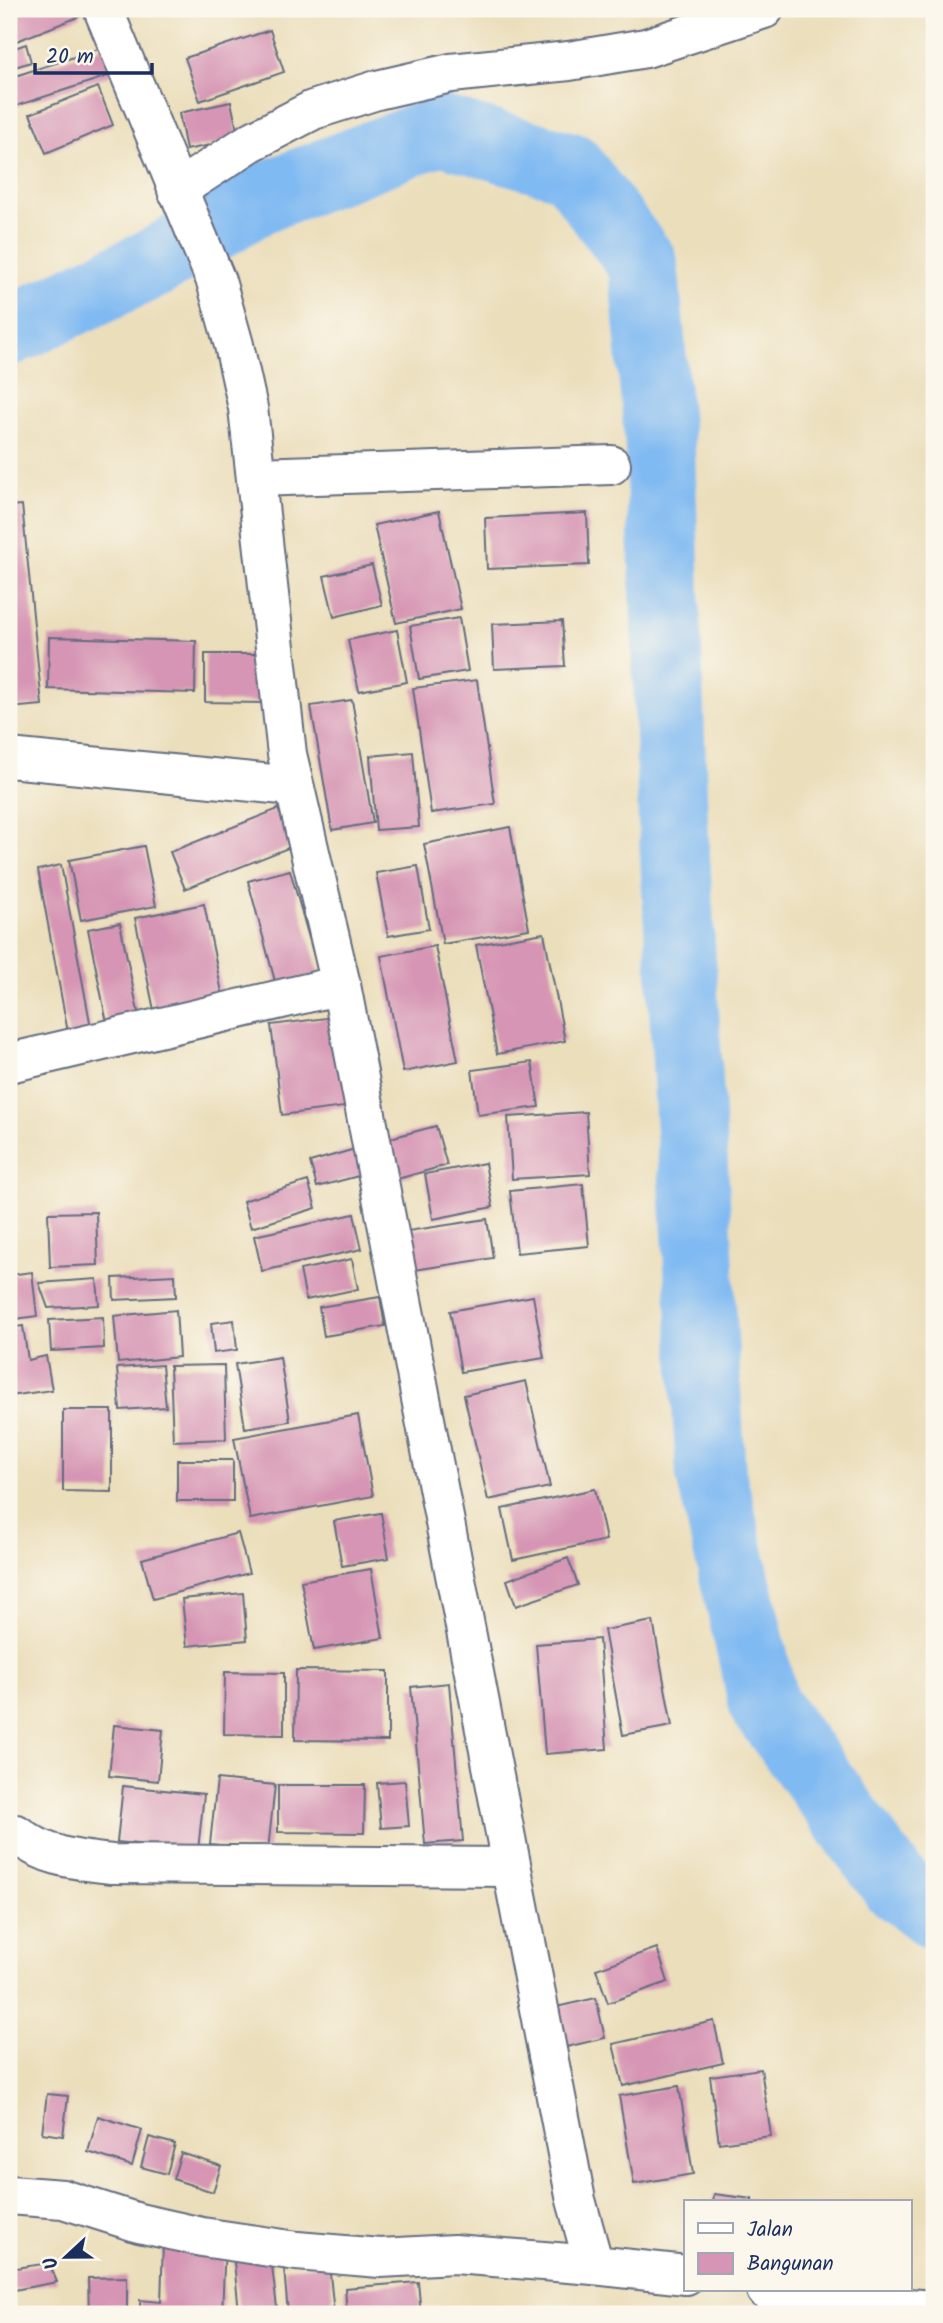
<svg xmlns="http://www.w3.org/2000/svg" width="943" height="2323" viewBox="0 0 943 2323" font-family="Kalam,sans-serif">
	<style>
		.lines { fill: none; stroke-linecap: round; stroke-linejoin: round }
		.river { stroke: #80baf2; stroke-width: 70 }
		.building { fill: #d695b4 }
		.minor-casing { stroke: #646c7f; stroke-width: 42 }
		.minor { stroke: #fff; stroke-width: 38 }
	</style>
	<rect width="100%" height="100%" fill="#fbf7ec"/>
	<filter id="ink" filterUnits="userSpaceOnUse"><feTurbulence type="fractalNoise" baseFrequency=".0143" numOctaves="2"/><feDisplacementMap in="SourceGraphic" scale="14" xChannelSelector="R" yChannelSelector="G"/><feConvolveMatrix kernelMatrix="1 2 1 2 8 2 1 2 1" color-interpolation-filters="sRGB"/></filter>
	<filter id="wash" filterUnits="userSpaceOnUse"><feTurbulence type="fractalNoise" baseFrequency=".00686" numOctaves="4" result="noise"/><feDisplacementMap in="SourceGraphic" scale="28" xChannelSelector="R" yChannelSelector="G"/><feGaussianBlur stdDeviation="1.57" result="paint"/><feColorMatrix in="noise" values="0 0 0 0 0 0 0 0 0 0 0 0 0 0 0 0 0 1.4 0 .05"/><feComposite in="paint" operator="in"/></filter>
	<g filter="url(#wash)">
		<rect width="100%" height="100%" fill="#ebdebb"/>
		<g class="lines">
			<polyline class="river" points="9,331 158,261 259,199 440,130 570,167 643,264 660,447 673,822 711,1474 764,1705 894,1883 934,1914"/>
		</g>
		<g id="blocks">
			<g class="building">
				<polygon points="9,9 78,9 81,16 9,44"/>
				<polygon points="270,30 284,72 200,101 185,58"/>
				<polygon points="26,44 31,62 9,69 9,50"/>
				<polygon points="108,46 117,73 10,108 9,78"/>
				<polygon points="98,87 113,125 46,153 30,114"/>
				<polygon points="231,102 239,139 186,150 179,113"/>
				<polygon points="22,505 42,705 9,708 9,506"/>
				<polygon points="439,511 461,609 396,623 374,525"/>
				<polygon points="587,513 589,565 487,569 485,518"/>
				<polygon points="372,565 382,605 334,617 324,576"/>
				<polygon points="459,618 468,671 419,679 410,626"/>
				<polygon points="562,621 565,666 494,669 492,624"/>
				<polygon points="397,630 407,682 359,691 348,640"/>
				<polygon points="49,637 196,641 195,693 48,689"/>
				<polygon points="205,654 267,654 266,703 205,702"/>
				<polygon points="477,680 495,804 431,813 413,688"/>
				<polygon points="352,700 373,823 332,830 311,706"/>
				<polygon points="413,752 419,827 376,830 370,756"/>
				<polygon points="278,809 293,846 185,889 170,852"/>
				<polygon points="510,827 529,929 443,944 424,844"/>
				<polygon points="144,846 156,906 81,920 69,860"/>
				<polygon points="61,865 92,1033 69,1038 38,870"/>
				<polygon points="418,866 429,929 388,936 376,873"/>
				<polygon points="290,870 319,974 276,985 248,881"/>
				<polygon points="204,904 225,1007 156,1020 135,918"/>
				<polygon points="120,923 139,1017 107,1023 88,929"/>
				<polygon points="544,933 565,1041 497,1054 476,945"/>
				<polygon points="435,946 458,1061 403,1072 381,956"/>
				<polygon points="341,1016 352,1106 282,1115 271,1025"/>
				<polygon points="532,1062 539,1107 478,1115 472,1070"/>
				<polygon points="586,1112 590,1174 512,1179 508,1117"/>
				<polygon points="436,1126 447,1165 394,1180 383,1140"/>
				<polygon points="355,1149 362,1175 317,1187 310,1162"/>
				<polygon points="485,1163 493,1207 433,1219 425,1174"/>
				<polygon points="308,1181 316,1208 251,1228 243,1201"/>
				<polygon points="583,1184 589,1246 517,1253 510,1191"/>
				<polygon points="96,1212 98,1265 50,1267 48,1213"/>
				<polygon points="354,1214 362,1249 262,1271 254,1236"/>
				<polygon points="487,1219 493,1258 407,1271 401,1232"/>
				<polygon points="352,1259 358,1289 306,1300 300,1270"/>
				<polygon points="32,1272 37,1316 9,1320 9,1275"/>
				<polygon points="175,1275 176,1297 114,1300 113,1278"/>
				<polygon points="97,1279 99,1305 48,1308 39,1283"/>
				<polygon points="533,1296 544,1358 461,1372 450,1311"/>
				<polygon points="380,1297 385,1326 324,1336 319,1307"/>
				<polygon points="176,1310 179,1357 118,1363 114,1316"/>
				<polygon points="103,1317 104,1348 51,1351 49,1320"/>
				<polygon points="234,1320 237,1350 214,1353 211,1323"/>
				<polygon points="23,1326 28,1360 46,1356 52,1390 9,1396 9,1328"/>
				<polygon points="280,1357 290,1421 245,1428 235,1364"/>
				<polygon points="162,1365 166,1407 120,1410 117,1368"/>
				<polygon points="224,1365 226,1439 173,1441 170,1366"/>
				<polygon points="526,1381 550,1487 488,1500 464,1395"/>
				<polygon points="63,1410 112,1410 112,1492 63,1491"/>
				<polygon points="358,1415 373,1496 250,1519 234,1438"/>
				<rect x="177" y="1460" width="56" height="41"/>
				<polygon points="595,1489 606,1540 513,1560 502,1509"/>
				<polygon points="381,1513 389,1558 342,1566 334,1521"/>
				<polygon points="238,1533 249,1573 153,1599 142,1559"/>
				<polygon points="568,1558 578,1585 516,1606 507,1580"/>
				<polygon points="371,1569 383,1638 314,1650 301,1581"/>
				<polygon points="243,1593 247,1640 187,1646 182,1599"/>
				<polygon points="653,1621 672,1726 623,1735 604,1630"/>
				<polygon points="599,1639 607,1749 545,1754 536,1644"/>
				<polygon points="296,1670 388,1671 388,1741 295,1740"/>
				<polygon points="225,1672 284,1673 284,1735 224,1734"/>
				<polygon points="449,1683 463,1841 425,1844 411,1687"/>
				<polygon points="114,1725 163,1730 158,1781 109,1776"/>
				<polygon points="217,1779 275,1785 268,1850 210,1844"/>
				<polygon points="405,1781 409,1826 381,1828 377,1783"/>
				<polygon points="278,1785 365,1785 364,1833 278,1832"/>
				<polygon points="123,1786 204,1794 198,1850 117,1842"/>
				<polygon points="657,1948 668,1982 608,2003 596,1969"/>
				<polygon points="596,1998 605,2038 553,2050 543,2010"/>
				<polygon points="714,2021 723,2063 623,2086 613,2044"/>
				<polygon points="761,2069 771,2136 719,2143 710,2076"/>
				<polygon points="679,2086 693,2174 634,2184 619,2096"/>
				<polygon points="47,2094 68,2096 63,2136 42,2133"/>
				<polygon points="98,2116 142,2130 132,2166 88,2152"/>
				<polygon points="149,2137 175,2144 167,2174 141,2167"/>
				<polygon points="181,2153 221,2166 213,2192 173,2179"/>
				<polygon points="714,2194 752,2199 752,2202 713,2202"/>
				<polygon points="163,2243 225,2245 222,2314 140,2314 140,2300 161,2302"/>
				<polygon points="271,2258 277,2308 239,2312 234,2262"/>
				<polygon points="49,2263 57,2282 9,2291 9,2269"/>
				<polygon points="329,2264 334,2314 288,2314 284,2268"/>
				<polygon points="127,2277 127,2314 89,2314 88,2278"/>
				<polygon points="418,2282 421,2314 347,2314 345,2288"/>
			</g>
		</g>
	</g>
	<g filter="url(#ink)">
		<use href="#blocks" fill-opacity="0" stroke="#646c7f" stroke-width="2"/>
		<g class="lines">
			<defs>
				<g id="minor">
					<polyline points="103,9 216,281 234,345 248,408 287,754 341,985 576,2200 594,2265 686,2275"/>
					<polyline points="177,190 251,142 313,110 377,90 451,73 569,61 646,48 764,9"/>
					<polyline points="256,477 611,465"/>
					<polyline points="9,758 293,786"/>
					<polyline points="9,1063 341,985"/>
					<path d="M16,1834C45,1857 76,1860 112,1864L511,1867"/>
					<polyline points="9,2195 63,2199 139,2223 202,2237 297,2251 380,2258 454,2254 594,2265"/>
					<polyline points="766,2290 843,2303 934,2310"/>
				</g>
			</defs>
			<use href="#minor" class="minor-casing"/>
			<use href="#minor" class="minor"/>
		</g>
	</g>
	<rect width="943" height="2323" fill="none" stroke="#fbf7ec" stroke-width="35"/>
	<rect x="684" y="2200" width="228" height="91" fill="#fbf7ec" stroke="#a1a7b3" stroke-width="2"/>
	<rect x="698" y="2223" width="35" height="10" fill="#ffffff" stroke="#a1a7b3" stroke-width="2"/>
	<text x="747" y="2236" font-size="21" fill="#1b2f5e">Jalan</text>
	<rect x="698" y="2253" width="35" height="21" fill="#d695b4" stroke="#a1a7b3" stroke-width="2"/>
	<text x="747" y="2270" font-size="21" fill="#1b2f5e">Bangunan</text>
	<g transform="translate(66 2257) rotate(248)" stroke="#fbf7ec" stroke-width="5" paint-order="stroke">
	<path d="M0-5L12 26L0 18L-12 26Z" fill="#1b2f5e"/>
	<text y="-10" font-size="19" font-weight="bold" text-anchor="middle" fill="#1b2f5e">U</text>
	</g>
	<path d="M35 63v10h117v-10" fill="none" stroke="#1b2f5e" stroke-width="3.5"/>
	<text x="46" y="63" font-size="21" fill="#1b2f5e" stroke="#fbf7ec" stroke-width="5" paint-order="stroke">20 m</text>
</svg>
